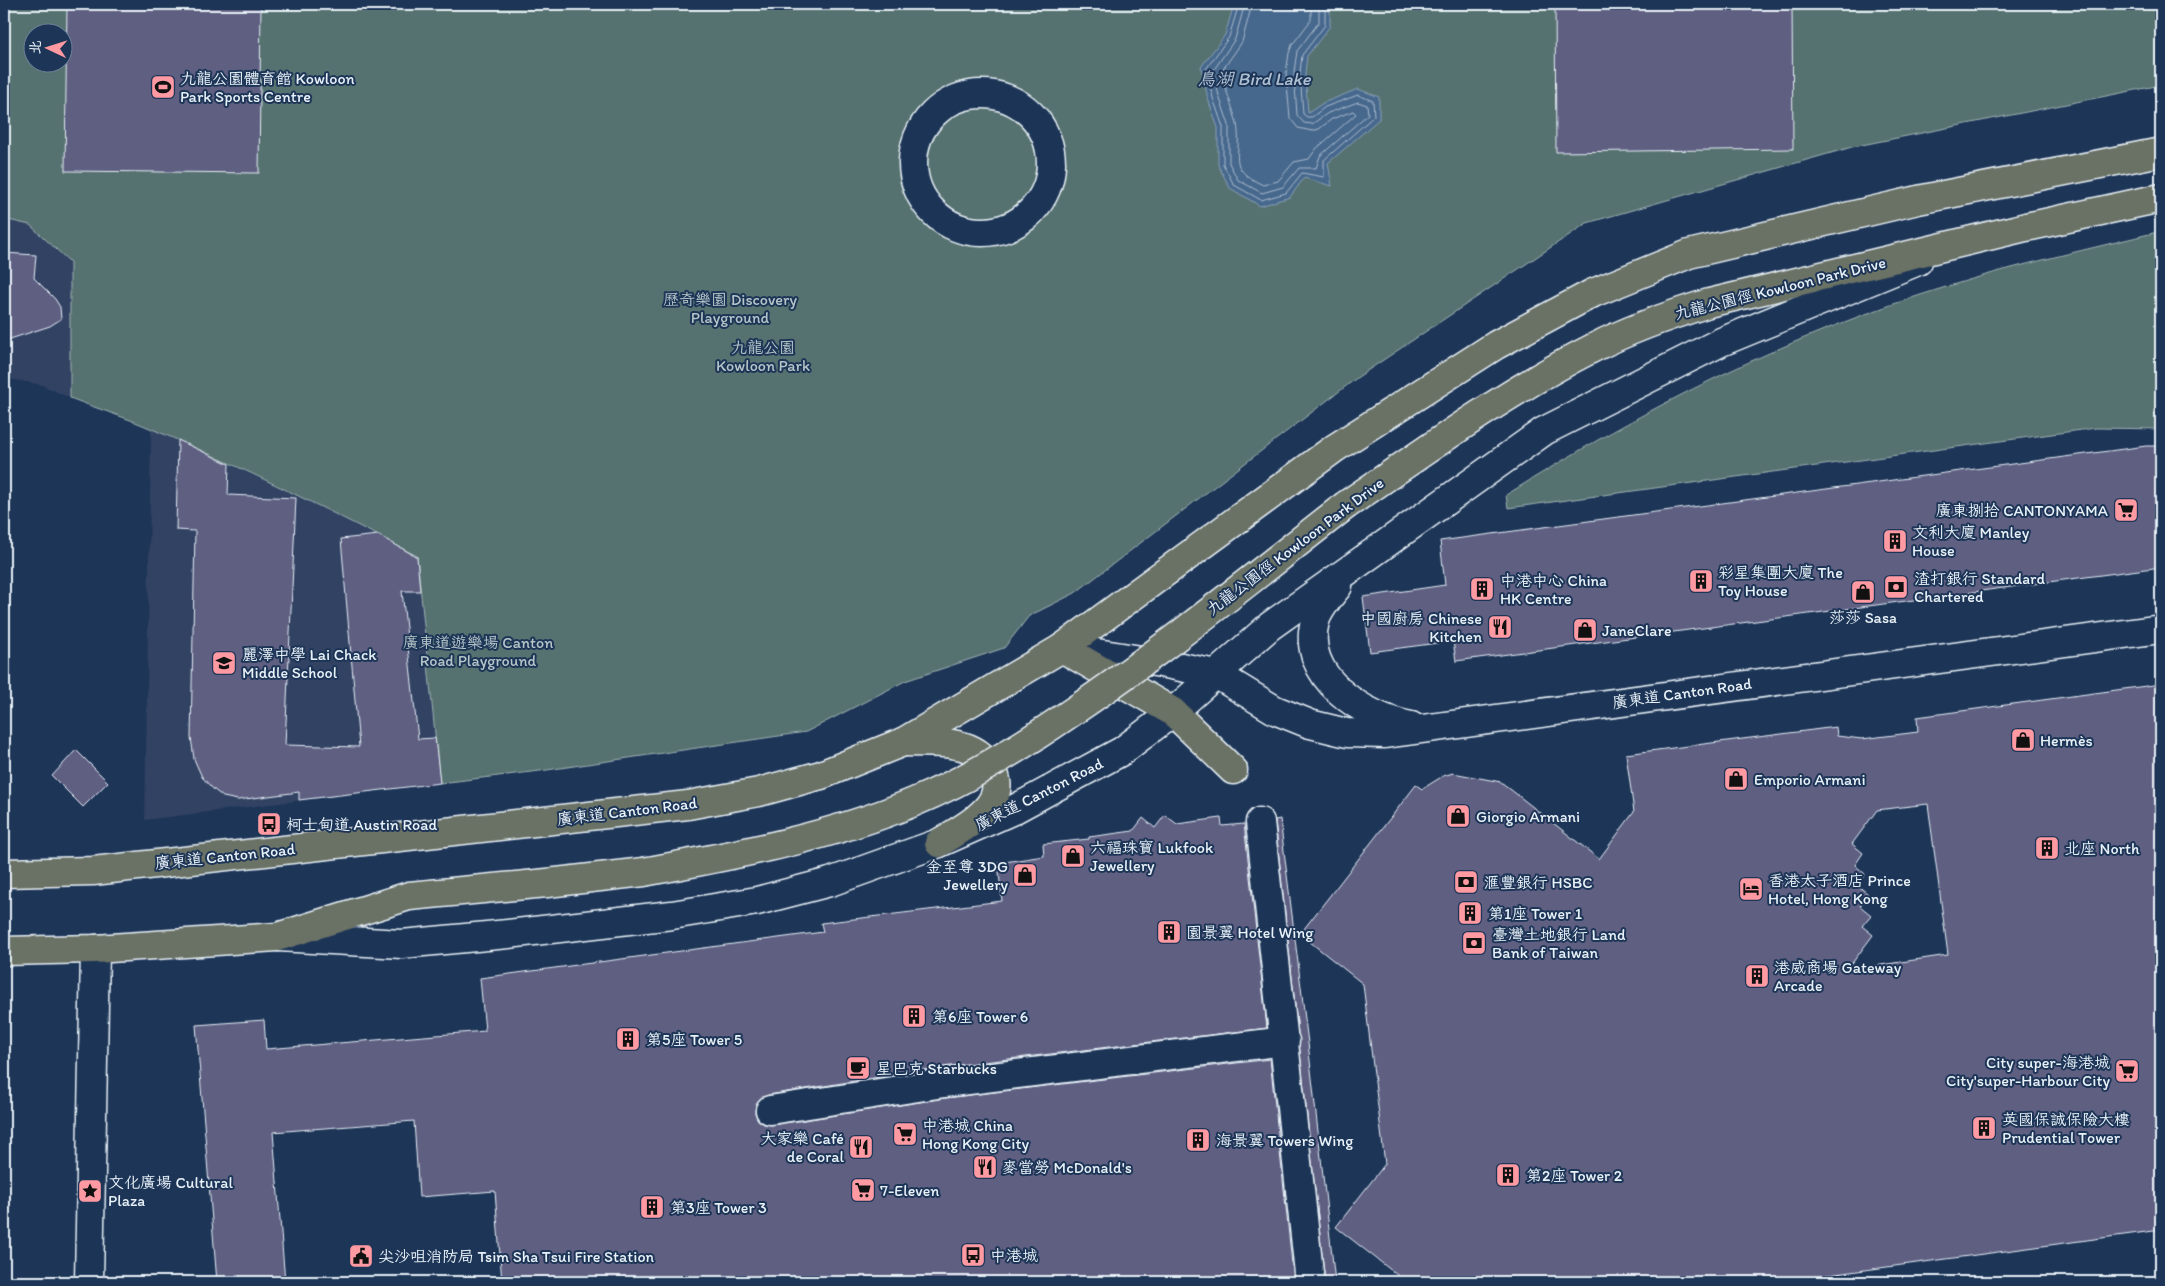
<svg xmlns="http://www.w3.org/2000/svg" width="2165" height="1286" viewBox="0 0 2165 1286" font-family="Itim,'LXGW WenKai TC',sans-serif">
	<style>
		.built { fill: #304264 }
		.green { fill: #56726f; stroke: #9fb2b4; fill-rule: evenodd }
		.water { fill: #47688d; stroke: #879fb8 }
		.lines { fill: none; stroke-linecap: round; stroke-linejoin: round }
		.shore { stroke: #a8bacd; stroke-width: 1 }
		.building { fill: #5e5f82; stroke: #e8f1f8; fill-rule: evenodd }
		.street-casing { stroke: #e8f1f8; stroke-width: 31 }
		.secondary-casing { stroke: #e8f1f8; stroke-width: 31 }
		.primary-casing { stroke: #e8f1f8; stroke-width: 31 }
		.street { stroke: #1d3557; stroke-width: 28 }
		.secondary { stroke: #1d3557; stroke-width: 28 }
		.primary { stroke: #6b7165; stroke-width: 28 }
		.primary-bridge-casing { stroke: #e8f1f8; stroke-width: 31; stroke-linecap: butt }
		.primary-bridge { stroke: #6b7165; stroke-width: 28 }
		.labels { text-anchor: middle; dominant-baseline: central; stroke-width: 4; stroke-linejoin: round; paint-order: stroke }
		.poi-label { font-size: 16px; fill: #e8f1f8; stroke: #1d3557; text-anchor: start }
		.street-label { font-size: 16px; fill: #e8f1f8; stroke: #1d3557 }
		.park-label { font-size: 16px; fill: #b5c5c8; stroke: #1d3557 }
		.water-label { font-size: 18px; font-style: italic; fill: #b0c1d3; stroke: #1d3557 }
	</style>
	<rect width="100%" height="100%" fill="#1d3557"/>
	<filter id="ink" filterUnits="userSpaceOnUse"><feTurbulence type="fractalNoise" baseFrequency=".02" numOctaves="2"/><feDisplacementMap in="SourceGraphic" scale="10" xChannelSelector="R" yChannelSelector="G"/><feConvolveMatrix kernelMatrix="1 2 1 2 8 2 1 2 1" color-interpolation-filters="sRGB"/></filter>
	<g filter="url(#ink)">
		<g class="built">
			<polygon points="4,219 30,225 70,262 70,398 42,385 4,378"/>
			<polygon points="151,428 305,499 417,556 440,783 145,820"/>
		</g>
		<g class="green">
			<path d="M4,4H2161V85L1852,147L1587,223L1358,377L1075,593L1029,616L1004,648L905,681L806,732L540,771L440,783L417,556C331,511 242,467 152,429C126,417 97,409 70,398V262L30,225L4,219ZM32,32H62V62H32Z"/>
			<path d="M2161,231V429L2096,428L1508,508L1506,495C1648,406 1788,335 1949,286C2019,264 2090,249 2161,231Z"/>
		</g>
		<polygon class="water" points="1234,4 1330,4 1330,26 1307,56 1305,73 1308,113 1323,103 1358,89 1379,97 1379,119 1328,163 1332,186 1304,178 1290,197 1260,206 1230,188 1218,165 1218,128 1208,99 1201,67 1225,35"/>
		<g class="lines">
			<g class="shore">
				<polyline points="1239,4 1229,37 1206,69 1213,98 1223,127 1223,164 1234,185 1261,200 1286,193 1302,173 1324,177 1324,160 1374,116 1373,101 1358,95 1325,107 1312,117 1307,117 1303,114 1300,73 1302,55 1325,25 1325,4"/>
				<polyline points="1245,4 1235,39 1213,71 1219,96 1229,125 1229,163 1238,180 1262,193 1283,187 1299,168 1316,168 1320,156 1368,114 1367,105 1358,102 1328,113 1312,124 1304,123 1297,115 1294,72 1297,51 1319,22 1319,4"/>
				<path d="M1252,4L1242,42L1221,72C1225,90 1233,107 1237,124C1243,156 1224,167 1263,185L1278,181L1294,162L1309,159L1316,149L1356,114L1353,111L1332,119L1319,129L1312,131L1298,128L1290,118L1286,73L1289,53L1292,45L1311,20V4"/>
			</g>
		</g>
		<g class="building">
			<polygon points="67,4 261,4 259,173 65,171"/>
			<polygon points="1555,4 1792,4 1793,149 1556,152"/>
			<polygon points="4,253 36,255 34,278 55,299 60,307 61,319 50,326 4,341"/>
			<polygon points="178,440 229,464 228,495 296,498 285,745 359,747 341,539 378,535 417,557 420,591 402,591 418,739 435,738 440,783 299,800 299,792 238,800 223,797 212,788 202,777 194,759 191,737 195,531 176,530"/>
			<polygon points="2146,446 2161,446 2161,567 1456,661 1453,641 1370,652 1363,597 1445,585 1440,541"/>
			<path d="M2161,684V1230L1776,1282H1406L1336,1227L1385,1164L1363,984L1300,934L1416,785L1422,789L1443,776L1453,773L1501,782L1599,859L1634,812L1626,754L1836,727L1837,736L1862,739L1918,732L1917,717ZM1928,804L1948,955L1847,970L1873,935L1862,926L1871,915L1860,906L1868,894L1857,885L1865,874L1855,865L1863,853L1852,844L1877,810Z"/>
			<polygon points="76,750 108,782 83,807 52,776"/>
			<polygon points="1165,815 1177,824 1221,818 1222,826 1244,824 1267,1028 942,1067 768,1095 761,1098 756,1104 755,1113 758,1120 764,1124 772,1125 946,1098 1270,1059 1294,1282 502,1282 495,1191 419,1197 414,1121 273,1132 285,1282 217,1282 196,1025 264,1020 266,1049 485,1031 480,978 823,932 821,923 1002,901 998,863 1044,856 1043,844 1089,839 1089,837 1133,831 1143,818 1155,828"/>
			<polygon points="1280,819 1308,1043 1335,1282 1325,1282 1275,820"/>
		</g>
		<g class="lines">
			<defs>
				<g id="street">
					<circle cx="982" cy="163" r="69"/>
					<polyline points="1260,822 1310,1282"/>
					<polyline points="770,1110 944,1083 1285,1041"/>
					<polyline points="89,1282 95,949"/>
				</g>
				<g id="secondary">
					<path d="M1338,586C1330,596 1319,608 1315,621C1300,677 1363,717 1411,726"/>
					<polyline points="1064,648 1161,663 1216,674 1275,710 1310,724 1347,733 1385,734 2161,629"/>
					<polyline points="278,937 402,944 508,934 672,915 757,901 830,882 939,843 1011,811 1122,751 1173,712 1270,626 1544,431 1721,342 1918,261"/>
				</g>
				<g id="primary">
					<path d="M1346,505C1427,450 1506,392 1593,348C1630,329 1670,315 1709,303L2026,227L2161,198"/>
					<polyline points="1062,648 1173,712 1233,770"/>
					<path d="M903,742C938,743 978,737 994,774C999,785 996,797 989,806C976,822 956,832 939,843"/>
					<polyline points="4,873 93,871 688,805 759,792 821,775 903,742 1062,648 1335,448 1496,345 1593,293 1689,254 1918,200 2161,152"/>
					<polyline points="4,951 95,949 277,937 409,896 547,883 644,872"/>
				</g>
			</defs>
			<use href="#street" class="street-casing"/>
			<use href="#secondary" class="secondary-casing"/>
			<use href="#primary" class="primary-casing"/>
			<use href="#street" class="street"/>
			<use href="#secondary" class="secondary"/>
			<use href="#primary" class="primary"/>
			<defs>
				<path id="primary-bridge" d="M644,872C735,855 828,838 914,802C970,779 1022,746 1072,712C1167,648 1256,575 1346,505"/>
			</defs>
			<use href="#primary-bridge" class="primary-bridge-casing"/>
			<use href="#primary-bridge" class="primary-bridge"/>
		</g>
	</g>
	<defs>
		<symbol id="stadium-square" viewBox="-11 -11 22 22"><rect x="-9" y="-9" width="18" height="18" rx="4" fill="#ff9aa2" stroke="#1d3557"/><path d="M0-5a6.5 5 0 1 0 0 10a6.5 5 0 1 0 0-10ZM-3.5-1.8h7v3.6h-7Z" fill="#111"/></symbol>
		<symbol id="supermarket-square" viewBox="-11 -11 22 22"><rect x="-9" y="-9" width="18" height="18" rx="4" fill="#ff9aa2" stroke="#1d3557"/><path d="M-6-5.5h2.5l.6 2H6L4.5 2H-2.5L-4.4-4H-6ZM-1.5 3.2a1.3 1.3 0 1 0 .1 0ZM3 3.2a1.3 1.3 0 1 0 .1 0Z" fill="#111"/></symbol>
		<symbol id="building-square" viewBox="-11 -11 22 22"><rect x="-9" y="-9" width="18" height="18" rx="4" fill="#ff9aa2" stroke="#1d3557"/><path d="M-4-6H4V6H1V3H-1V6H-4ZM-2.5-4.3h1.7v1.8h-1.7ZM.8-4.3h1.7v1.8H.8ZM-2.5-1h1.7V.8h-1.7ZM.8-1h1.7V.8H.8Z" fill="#111"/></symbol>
		<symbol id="bank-square" viewBox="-11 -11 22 22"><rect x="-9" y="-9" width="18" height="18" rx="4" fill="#ff9aa2" stroke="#1d3557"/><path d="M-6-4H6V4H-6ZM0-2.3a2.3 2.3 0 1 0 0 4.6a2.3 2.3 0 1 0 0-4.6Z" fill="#111"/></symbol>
		<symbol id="shop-square" viewBox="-11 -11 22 22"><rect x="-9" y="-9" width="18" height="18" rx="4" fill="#ff9aa2" stroke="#1d3557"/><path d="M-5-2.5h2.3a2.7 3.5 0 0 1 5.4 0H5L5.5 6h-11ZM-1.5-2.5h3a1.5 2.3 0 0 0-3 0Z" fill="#111"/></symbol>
		<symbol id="restaurant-square" viewBox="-11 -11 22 22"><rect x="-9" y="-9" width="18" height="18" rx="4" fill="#ff9aa2" stroke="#1d3557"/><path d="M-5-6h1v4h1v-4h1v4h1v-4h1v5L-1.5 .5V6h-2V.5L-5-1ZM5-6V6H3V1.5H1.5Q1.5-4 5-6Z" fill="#111"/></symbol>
		<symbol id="school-square" viewBox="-11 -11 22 22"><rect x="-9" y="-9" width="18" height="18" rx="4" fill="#ff9aa2" stroke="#1d3557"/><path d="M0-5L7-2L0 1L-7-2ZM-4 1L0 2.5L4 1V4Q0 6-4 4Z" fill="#111"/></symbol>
		<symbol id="bus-square" viewBox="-11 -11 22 22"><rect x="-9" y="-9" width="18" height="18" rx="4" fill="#ff9aa2" stroke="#1d3557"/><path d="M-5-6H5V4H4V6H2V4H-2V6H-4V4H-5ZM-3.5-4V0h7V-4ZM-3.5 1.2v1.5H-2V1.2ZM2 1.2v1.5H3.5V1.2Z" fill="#111"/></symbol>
		<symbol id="hotel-square" viewBox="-11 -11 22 22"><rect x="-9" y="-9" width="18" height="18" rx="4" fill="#ff9aa2" stroke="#1d3557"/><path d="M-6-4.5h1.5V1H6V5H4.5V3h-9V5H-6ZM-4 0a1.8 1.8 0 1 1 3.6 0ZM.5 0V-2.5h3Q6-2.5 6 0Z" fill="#111"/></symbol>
		<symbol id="cafe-square" viewBox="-11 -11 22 22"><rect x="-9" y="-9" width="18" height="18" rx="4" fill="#ff9aa2" stroke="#1d3557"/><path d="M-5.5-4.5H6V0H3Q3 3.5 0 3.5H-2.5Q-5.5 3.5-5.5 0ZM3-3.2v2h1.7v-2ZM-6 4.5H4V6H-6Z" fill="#111"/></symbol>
		<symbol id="sight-square" viewBox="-11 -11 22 22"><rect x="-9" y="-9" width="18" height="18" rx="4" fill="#ff9aa2" stroke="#1d3557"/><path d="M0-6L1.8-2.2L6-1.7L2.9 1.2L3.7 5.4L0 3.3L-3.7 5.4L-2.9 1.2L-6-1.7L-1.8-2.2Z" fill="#111"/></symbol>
		<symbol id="civic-square" viewBox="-11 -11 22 22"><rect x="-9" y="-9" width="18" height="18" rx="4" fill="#ff9aa2" stroke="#1d3557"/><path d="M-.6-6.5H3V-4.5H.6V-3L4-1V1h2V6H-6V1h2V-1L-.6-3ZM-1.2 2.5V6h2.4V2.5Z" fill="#111"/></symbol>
	</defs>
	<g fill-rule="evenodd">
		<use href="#stadium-square" x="149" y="73" width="28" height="28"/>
		<use href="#supermarket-square" x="2112" y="496" width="28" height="28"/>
		<use href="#building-square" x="1881" y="527" width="28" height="28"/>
		<use href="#building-square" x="1687" y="567" width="28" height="28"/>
		<use href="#bank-square" x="1882" y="573" width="28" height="28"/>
		<use href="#building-square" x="1468" y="575" width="28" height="28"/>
		<use href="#shop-square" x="1849" y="578" width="28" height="28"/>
		<use href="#restaurant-square" x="1486" y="613" width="28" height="28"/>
		<use href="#shop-square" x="1571" y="616" width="28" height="28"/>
		<use href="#school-square" x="210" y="649" width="28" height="28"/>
		<use href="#shop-square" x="2009" y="726" width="28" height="28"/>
		<use href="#shop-square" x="1722" y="765" width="28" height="28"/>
		<use href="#shop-square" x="1444" y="802" width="28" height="28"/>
		<use href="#bus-square" x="255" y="810" width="28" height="28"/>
		<use href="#building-square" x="2033" y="834" width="28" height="28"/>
		<use href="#shop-square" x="1059" y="842" width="28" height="28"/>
		<use href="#shop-square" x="1011" y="861" width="28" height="28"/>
		<use href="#bank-square" x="1452" y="868" width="28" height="28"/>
		<use href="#hotel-square" x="1737" y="875" width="28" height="28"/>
		<use href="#building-square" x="1456" y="899" width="28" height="28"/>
		<use href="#building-square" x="1155" y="918" width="28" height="28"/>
		<use href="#bank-square" x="1460" y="929" width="28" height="28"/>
		<use href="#building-square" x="1743" y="962" width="28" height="28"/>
		<use href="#building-square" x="900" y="1002" width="28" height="28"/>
		<use href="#building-square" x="614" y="1025" width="28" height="28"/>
		<use href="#cafe-square" x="844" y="1054" width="28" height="28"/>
		<use href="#supermarket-square" x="2113" y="1057" width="28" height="28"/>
		<use href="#building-square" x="1970" y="1114" width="28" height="28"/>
		<use href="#supermarket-square" x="891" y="1120" width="28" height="28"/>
		<use href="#building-square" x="1184" y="1126" width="28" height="28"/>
		<use href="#restaurant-square" x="847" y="1133" width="28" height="28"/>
		<use href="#restaurant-square" x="971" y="1153" width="28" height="28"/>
		<use href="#building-square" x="1494" y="1161" width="28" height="28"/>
		<use href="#supermarket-square" x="849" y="1176" width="28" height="28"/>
		<use href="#sight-square" x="76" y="1177" width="28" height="28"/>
		<use href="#building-square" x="638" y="1193" width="28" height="28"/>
		<use href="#bus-square" x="959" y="1241" width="28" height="28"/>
		<use href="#civic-square" x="347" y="1242" width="28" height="28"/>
	</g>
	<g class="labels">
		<g class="poi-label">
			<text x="180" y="78">九龍公園體育館 Kowloon<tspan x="180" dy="18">Park Sports Centre</tspan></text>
			<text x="2108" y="510" text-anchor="end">廣東捌拾 CANTONYAMA</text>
			<text x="1912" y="532">文利大廈 Manley<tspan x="1912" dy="18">House</tspan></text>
			<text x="1718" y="572">彩星集團大廈 The<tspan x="1718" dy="18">Toy House</tspan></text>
			<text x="1914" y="578">渣打銀行 Standard<tspan x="1914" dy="18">Chartered</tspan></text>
			<text x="1500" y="580">中港中心 China<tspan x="1500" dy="18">HK Centre</tspan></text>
			<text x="1863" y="617" text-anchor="middle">莎莎 Sasa</text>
			<text x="1482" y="618" text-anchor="end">中國廚房 Chinese<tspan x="1482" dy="18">Kitchen</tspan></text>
			<text x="1602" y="630">JaneClare</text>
			<text x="242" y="654">麗澤中學 Lai Chack<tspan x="242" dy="18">Middle School</tspan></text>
			<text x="2040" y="740">Hermès</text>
			<text x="1754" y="779">Emporio Armani</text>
			<text x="1476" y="816">Giorgio Armani</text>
			<text x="286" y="824">柯士甸道 Austin Road</text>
			<text x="1090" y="847">六福珠寶 Lukfook<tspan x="1090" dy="18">Jewellery</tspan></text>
			<text x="2064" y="848">北座 North</text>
			<text x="1008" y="866" text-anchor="end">金至尊 3DG<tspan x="1008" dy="18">Jewellery</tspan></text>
			<text x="1768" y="880">香港太子酒店 Prince<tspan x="1768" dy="18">Hotel, Hong Kong</tspan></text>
			<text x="1484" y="882">滙豐銀行 HSBC</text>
			<text x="1488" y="913">第1座 Tower 1</text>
			<text x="1186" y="932">園景翼 Hotel Wing</text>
			<text x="1492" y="934">臺灣土地銀行 Land<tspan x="1492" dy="18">Bank of Taiwan</tspan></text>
			<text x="1774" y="967">港威商場 Gateway<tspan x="1774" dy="18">Arcade</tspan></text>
			<text x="932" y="1016">第6座 Tower 6</text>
			<text x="646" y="1039">第5座 Tower 5</text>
			<text x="2110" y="1062" text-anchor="end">City super-海港城<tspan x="2110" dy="18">City'super-Harbour City</tspan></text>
			<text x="876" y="1068">星巴克 Starbucks</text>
			<text x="2002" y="1119">英國保誠保險大樓<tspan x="2002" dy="18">Prudential Tower</tspan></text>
			<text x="922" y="1125">中港城 China<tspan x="922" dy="18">Hong Kong City</tspan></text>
			<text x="844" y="1138" text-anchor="end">大家樂 Café<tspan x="844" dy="18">de Coral</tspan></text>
			<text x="1216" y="1140">海景翼 Towers Wing</text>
			<text x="1002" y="1167">麥當勞 McDonald's</text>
			<text x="1526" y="1175">第2座 Tower 2</text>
			<text x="108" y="1182">文化廣場 Cultural<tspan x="108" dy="18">Plaza</tspan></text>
			<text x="880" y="1190">7-Eleven</text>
			<text x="670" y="1207">第3座 Tower 3</text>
			<text x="990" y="1255">中港城</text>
			<text x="378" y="1256">尖沙咀消防局 Tsim Sha Tsui Fire Station</text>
		</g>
		<g class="street-label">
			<text transform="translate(1780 288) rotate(-14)">九龍公園徑 Kowloon Park Drive</text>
			<text transform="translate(1295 546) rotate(-37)">九龍公園徑 Kowloon Park Drive</text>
			<text transform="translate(1682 693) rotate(-8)">廣東道 Canton Road</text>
			<text transform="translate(1039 794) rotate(-27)">廣東道 Canton Road</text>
			<text transform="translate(627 811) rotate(-7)">廣東道 Canton Road</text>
			<text transform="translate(225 856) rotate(-6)">廣東道 Canton Road</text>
		</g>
		<g class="park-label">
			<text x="730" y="299">歷奇樂園 Discovery<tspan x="730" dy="18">Playground</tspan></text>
			<text x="763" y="347">九龍公園<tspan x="763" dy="18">Kowloon Park</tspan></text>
			<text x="478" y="642">廣東道遊樂場 Canton<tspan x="478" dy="18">Road Playground</tspan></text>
		</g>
		<g class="water-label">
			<text x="1254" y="79">鳥湖 Bird Lake</text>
		</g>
	</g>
	<rect width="2165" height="1286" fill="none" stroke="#1d3557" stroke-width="20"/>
	<rect x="10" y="10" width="2145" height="1266" fill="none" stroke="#e8f1f8" stroke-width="2" filter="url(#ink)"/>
	<g transform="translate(48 48) rotate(274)"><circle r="24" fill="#1d3557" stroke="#6e8097"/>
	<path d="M0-4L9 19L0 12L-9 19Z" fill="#ff9aa2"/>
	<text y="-8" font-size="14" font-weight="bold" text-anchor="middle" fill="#e8f1f8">北</text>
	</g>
</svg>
